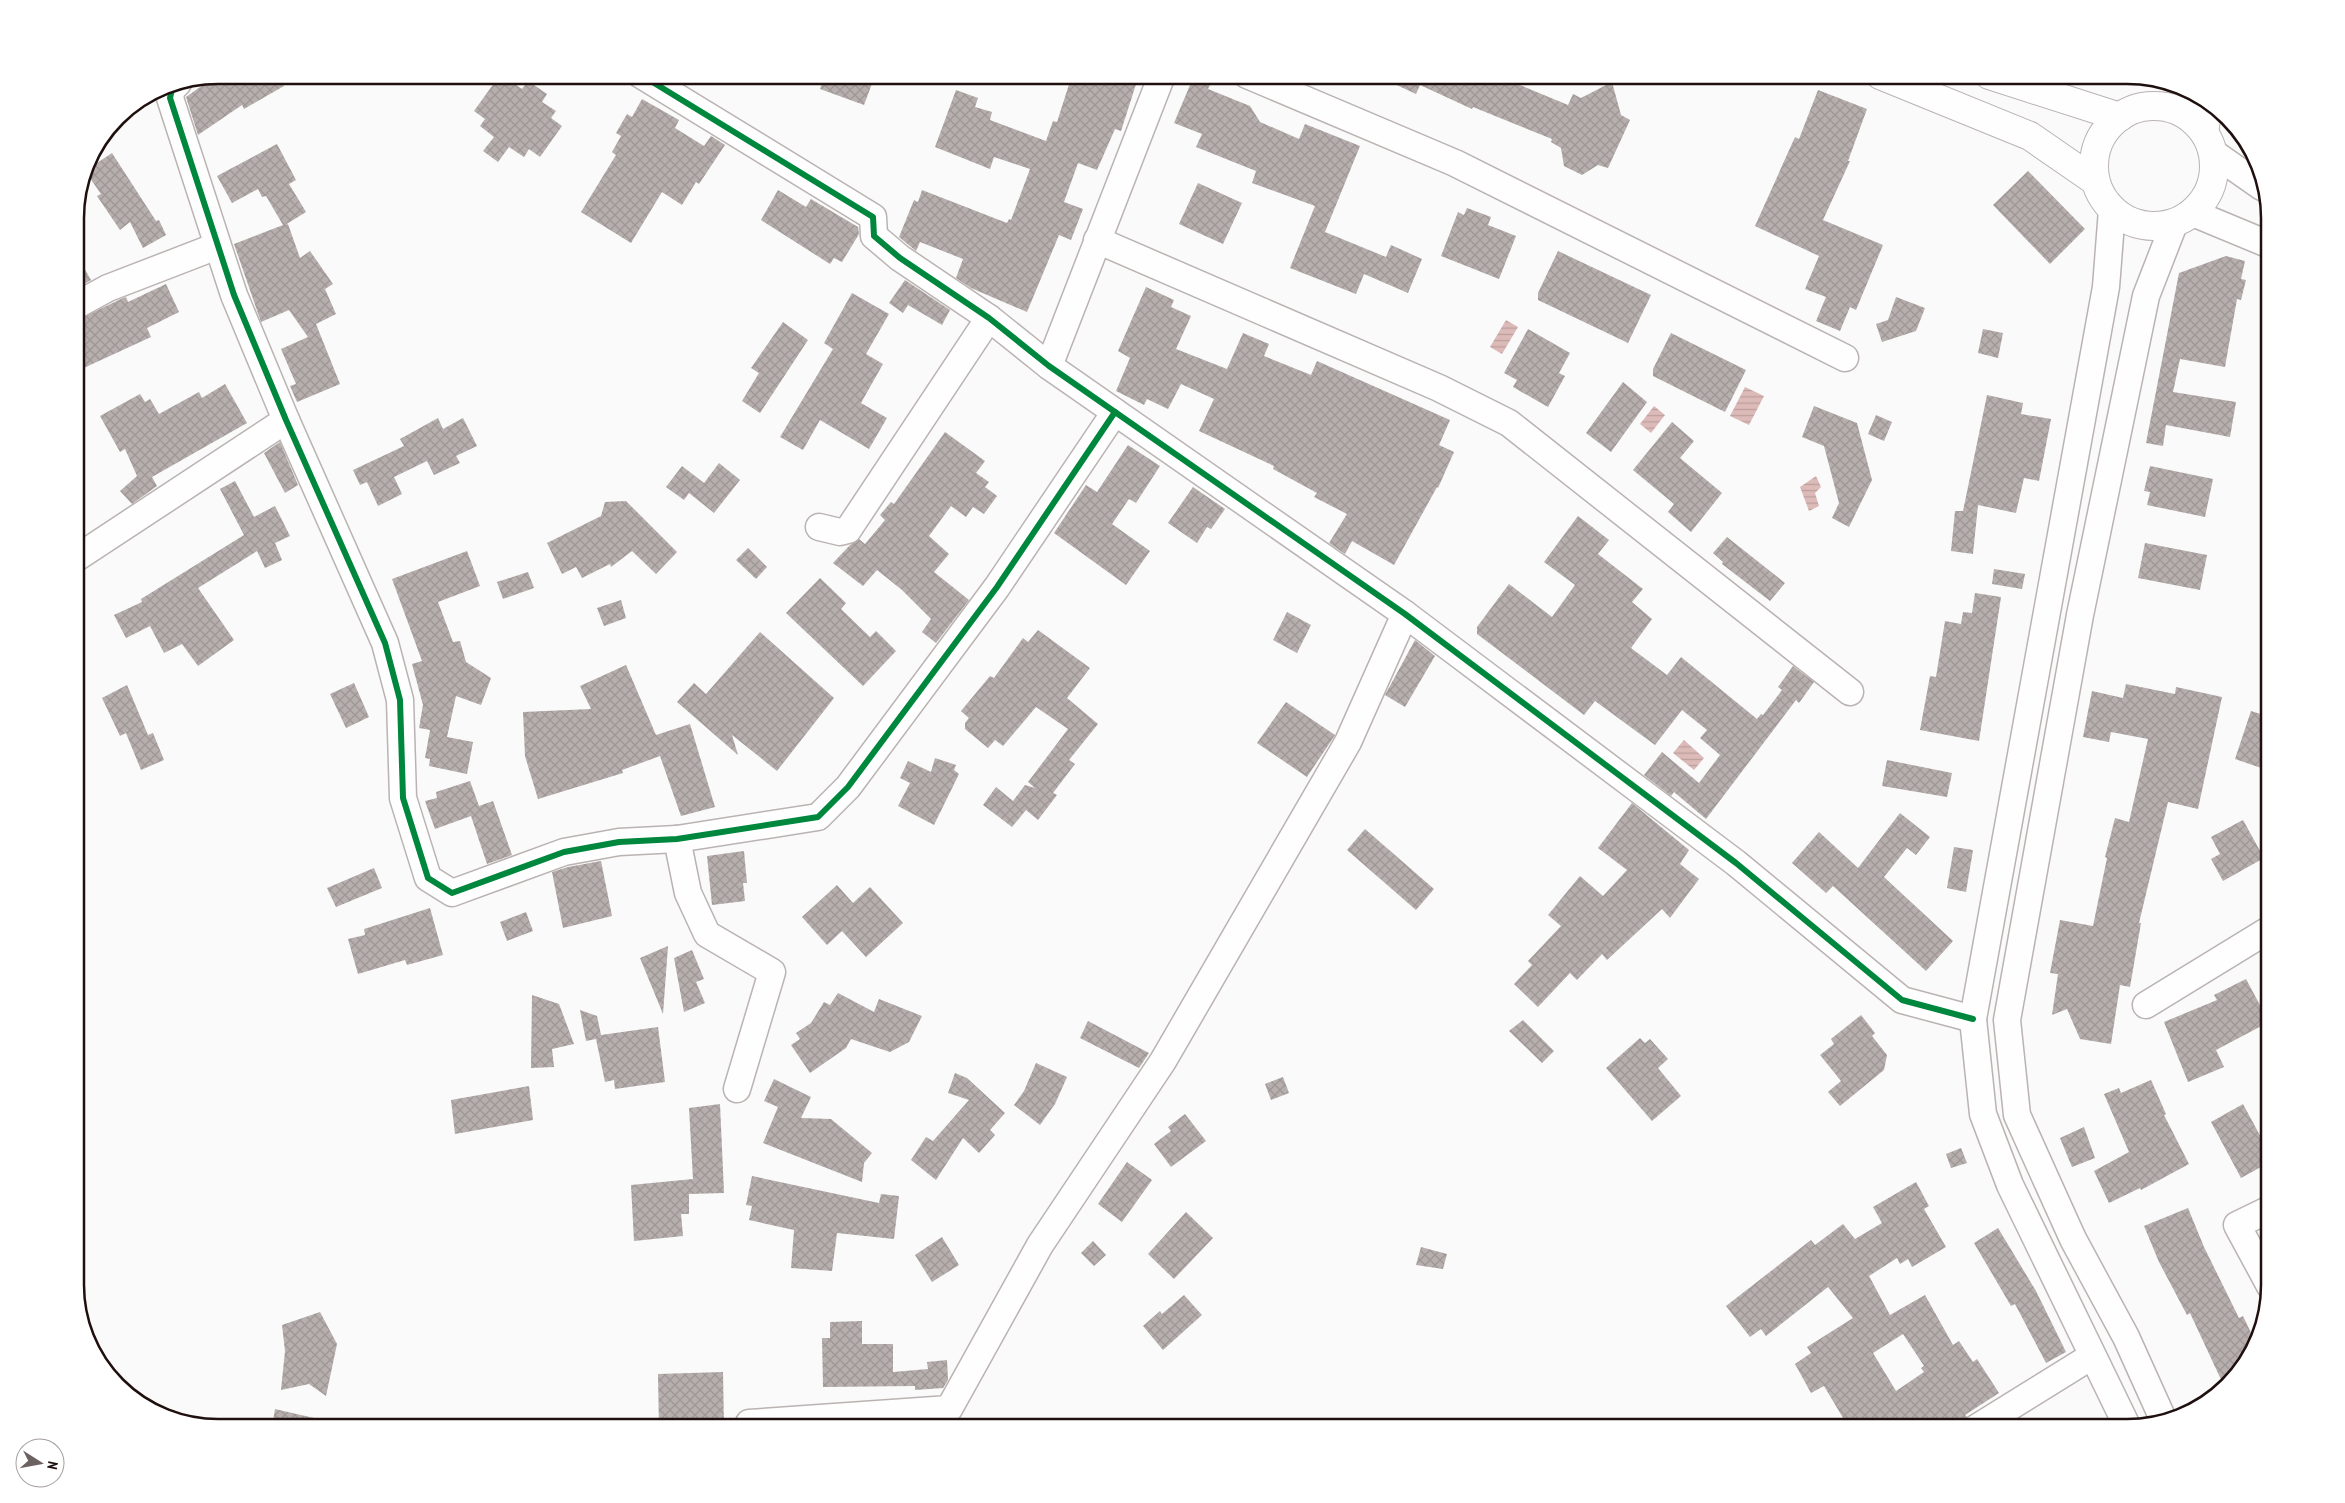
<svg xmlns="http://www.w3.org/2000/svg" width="2345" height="1503" viewBox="0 0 2345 1503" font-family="'PT Sans Narrow',sans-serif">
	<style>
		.water { fill: url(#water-rules) }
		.building { fill: url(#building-cross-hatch); fill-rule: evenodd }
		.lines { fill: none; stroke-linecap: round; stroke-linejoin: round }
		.minor-casing { stroke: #bab3b2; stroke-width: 29 }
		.major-casing { stroke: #bab3b2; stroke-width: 30 }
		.minor { stroke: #fefefe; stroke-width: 26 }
		.major { stroke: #fefefe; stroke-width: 28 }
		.cycleway-casing { stroke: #fff; stroke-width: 9 }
		.cycleway { stroke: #00873e; stroke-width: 6 }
		.rim { fill: none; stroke: #1f100f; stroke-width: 2.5 }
	</style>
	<defs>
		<pattern id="water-rules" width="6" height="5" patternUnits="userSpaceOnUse" patternTransform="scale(1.25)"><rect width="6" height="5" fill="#dcbab8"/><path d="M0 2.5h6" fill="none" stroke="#bc9f9d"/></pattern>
		<pattern id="building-cross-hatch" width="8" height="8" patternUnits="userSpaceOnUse" patternTransform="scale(1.25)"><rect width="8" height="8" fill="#b7afae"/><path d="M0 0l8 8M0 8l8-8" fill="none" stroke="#9d9694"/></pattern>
	</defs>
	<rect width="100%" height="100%" fill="#fafafa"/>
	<g class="water">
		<polygon points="1506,320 1518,327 1502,354 1490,347"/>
		<polygon points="1745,387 1764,396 1749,425 1730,416"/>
		<polygon points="1654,406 1665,415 1651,433 1640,424"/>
		<polygon points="1816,476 1821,487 1815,493 1819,506 1809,511 1800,487"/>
		<polygon points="1684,740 1704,758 1694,770 1673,753"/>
	</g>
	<g class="building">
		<polygon points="217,75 278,75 284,86 244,109 242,105 198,135 186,97"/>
		<polygon points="825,75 855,75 873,81 864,105 820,89"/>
		<polygon points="1072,75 1139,75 1121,131 1115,129 1097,170 1078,163 1064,202 1083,209 1071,240 1059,235 1027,312 971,288 956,278 963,259 920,242 916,251 899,237 914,200 918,202 922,190 1007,223 1009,219 1011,220 1030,169 994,157 990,169 935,147 956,90 978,98 975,107 992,112 990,120 1046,141 1053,121 1057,122"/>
		<polygon points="1375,75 1496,75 1568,105 1573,94 1581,98 1612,82 1621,115 1630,120 1608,168 1598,165 1582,175 1564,166 1561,148 1551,142 1552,139 1473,107 1472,109 1420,85 1416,94"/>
		<polygon points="1193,78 1210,85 1208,89 1250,106 1260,122 1299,139 1305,124 1360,146 1325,232 1386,257 1391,245 1422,259 1408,293 1364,274 1356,294 1290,268 1315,206 1252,183 1256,171 1196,147 1202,134 1174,123"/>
		<polygon points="497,79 504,85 508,79 522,89 528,81 547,94 542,102 556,111 551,118 562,126 540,157 529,149 524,157 509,147 498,162 483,151 494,137 480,126 485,119 474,111"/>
		<polygon points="1818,90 1867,109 1848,161 1850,161 1823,220 1883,245 1856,310 1850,307 1840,331 1816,321 1826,297 1805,289 1819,256 1755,226 1795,137 1799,139"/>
		<polygon points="642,99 679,120 675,128 704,146 711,136 725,145 699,184 696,182 682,205 662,192 631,243 581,212 616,155 612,152 621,136 616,133 627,114 632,117"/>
		<polygon points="277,144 296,180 289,184 306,212 285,225 288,224 300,258 310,251 333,284 325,289 336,314 316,324 340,384 297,402 290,386 296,384 281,349 308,337 289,310 261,322 234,244 283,225 266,196 262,197 258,189 232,203 217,176"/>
		<polygon points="112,153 156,221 159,220 166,235 143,248 130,222 120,230 97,196 101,194 85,171"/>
		<polygon points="2028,171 2085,229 2050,264 1993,205"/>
		<polygon points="1198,183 1242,203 1223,244 1179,224"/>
		<polygon points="778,190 806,207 811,199 858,227 859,234 842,262 834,258 830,264 761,220"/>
		<polygon points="1467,208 1491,217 1488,225 1516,236 1499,279 1441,256 1458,212 1464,215"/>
		<polygon points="1558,251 1651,295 1628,343 1538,300 1538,293"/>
		<polygon points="75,252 91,280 75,289"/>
		<polygon points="2226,256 2245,261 2241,279 2246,280 2241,300 2237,299 2225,367 2180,359 2173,392 2236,402 2230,437 2166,425 2163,446 2146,443 2179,273"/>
		<polygon points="905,280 950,310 942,325 908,305 903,313 889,303"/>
		<polygon points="166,284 179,312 147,328 151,337 75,372 75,321 123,298 126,297 128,302"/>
		<polygon points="1146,287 1174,300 1171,307 1191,316 1176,349 1227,369 1243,333 1269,344 1264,356 1311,375 1317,361 1450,420 1439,445 1454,452 1438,488 1437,487 1394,565 1352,541 1345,554 1329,543 1347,514 1314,497 1317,493 1273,469 1274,466 1199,431 1214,399 1181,384 1168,409 1147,399 1144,405 1116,391 1130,358 1118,351"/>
		<polygon points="852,293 889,314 866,354 883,364 861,403 887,418 869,449 820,420 803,450 780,437 833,349 824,343"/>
		<polygon points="1896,297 1925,308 1916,331 1882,342 1876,324 1888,320"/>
		<polygon points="783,322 808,340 760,413 742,401 759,373 751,368"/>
		<polygon points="1528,329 1570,353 1559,373 1565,376 1548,407 1513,387 1517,380 1504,373"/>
		<polygon points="1983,329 2003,333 1998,358 1978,353"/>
		<polygon points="1671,333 1746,370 1725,412 1653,376 1653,369"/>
		<polygon points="1623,382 1647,402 1611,452 1586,433"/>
		<polygon points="225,384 247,423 152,477 157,486 132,504 120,491 137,476 125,449 120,452 100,416 140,394 145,402 150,399 159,414 199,392 202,398"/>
		<polygon points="1987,395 2023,403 2021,414 2051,419 2039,481 2024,478 2016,513 1978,505 1973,554 1951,551 1955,511 1963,511"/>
		<polygon points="1814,406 1857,423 1872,480 1849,527 1832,518 1839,503 1824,446 1802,437"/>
		<polygon points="1876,415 1892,422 1884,441 1868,434"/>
		<polygon points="438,418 443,429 463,418 477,446 456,456 460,463 434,475 427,461 394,477 402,494 378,506 367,482 360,485 353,470 404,446 400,439"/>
		<polygon points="1672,422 1694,441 1680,458 1722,493 1691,532 1668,512 1674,504 1633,470"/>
		<polygon points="945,432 985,461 976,473 989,482 985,487 997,496 984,514 973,507 966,517 951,506 929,536 949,554 934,572 969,600 936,643 922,632 931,619 902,590 877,570 863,586 833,563 850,545 859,539 865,544 885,520 880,515 891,502 894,504"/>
		<polygon points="280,442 298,485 285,493 264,453"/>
		<polygon points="1128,445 1160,466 1136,503 1129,499 1112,524 1150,551 1126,585 1054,533 1086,485 1097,492"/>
		<polygon points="719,463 740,480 714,513 689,493 684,500 666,487 682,466 704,483"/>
		<polygon points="2150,466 2213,479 2205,517 2147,505 2150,492 2144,491"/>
		<polygon points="235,481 254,517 275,506 290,536 275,543 282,560 265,568 257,551 198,588 234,640 198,666 182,644 164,653 150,626 126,638 114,615 142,602 141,599 244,535 220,489"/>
		<polygon points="1193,487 1225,509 1211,529 1207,527 1197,543 1168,523"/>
		<polygon points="626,501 677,552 656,574 632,551 611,567 610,564 582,578 576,567 562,574 547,543 601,516 605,502"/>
		<polygon points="1578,516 1609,540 1598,554 1643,589 1632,602 1652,619 1631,648 1667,675 1681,657 1757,719 1761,714 1763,715 1782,690 1778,687 1793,666 1814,682 1799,703 1796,700 1706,819 1674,792 1671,796 1644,775 1662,752 1699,783 1720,755 1700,738 1707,730 1682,710 1655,745 1595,701 1584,715 1477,634 1477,627 1509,584 1552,617 1575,585 1544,562"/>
		<polygon points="1727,537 1785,583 1770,601 1722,564 1723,562 1713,553"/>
		<polygon points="2145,543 2207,555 2200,590 2138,578"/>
		<polygon points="748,548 767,567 756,579 736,560"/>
		<polygon points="467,551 480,586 438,602 453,642 460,641 466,662 491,678 481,705 456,696 447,737 473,742 467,774 429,766 430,759 425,758 430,730 419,728 423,705 412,664 422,661 392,579"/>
		<polygon points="1994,569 2025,574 2022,589 1992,584"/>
		<polygon points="528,572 534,588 503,599 497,582"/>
		<polygon points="820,578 846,603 841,609 870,637 876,631 896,651 863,686 786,613"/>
		<polygon points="1975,593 2001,597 1979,741 1920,730 1930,676 1936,677 1945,621 1961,624 1963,612 1972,613"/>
		<polygon points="621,600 626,618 604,626 597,608"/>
		<polygon points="1287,612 1311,625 1297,653 1273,640"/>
		<polygon points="1038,630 1090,668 1067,698 1098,724 1069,760 1075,764 1053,793 1057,795 1038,820 1026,810 1012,827 983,805 996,787 1013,801 1025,785 1035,788 1028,782 1068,729 1036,707 1003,746 995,740 988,748 965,729 965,723 969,718 961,711 990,676 994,678 1023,638 1028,642"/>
		<polygon points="760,632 834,698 777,771 732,735 738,755 677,702 694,683 706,694"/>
		<polygon points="1415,640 1435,656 1405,707 1385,695"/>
		<polygon points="626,665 656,735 690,724 715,807 681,816 660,756 622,770 623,773 538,799 525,756 523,712 591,709 580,686"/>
		<polygon points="354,683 369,717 346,728 330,694"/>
		<polygon points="2126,684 2175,694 2176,687 2222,697 2198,809 2168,802 2139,923 2141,923 2130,987 2120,985 2111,1044 2080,1039 2067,1009 2052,1015 2058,974 2050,973 2060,920 2093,926 2107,858 2105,857 2115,818 2129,822 2148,739 2111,732 2109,742 2083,737 2092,691 2123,698"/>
		<polygon points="127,685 148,735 153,733 164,760 141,770 126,733 120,736 102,698"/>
		<polygon points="1286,702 1335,735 1307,777 1257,743"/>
		<polygon points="2251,711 2270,717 2270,771 2235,759"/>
		<polygon points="935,758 956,765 954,770 959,774 934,825 898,806 910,783 900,778 908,761 931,772"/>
		<polygon points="1887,760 1952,773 1947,797 1882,786"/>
		<polygon points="470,781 479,806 493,801 512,855 487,864 471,816 435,829 425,801 437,798 436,792"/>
		<polygon points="1632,803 1689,850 1680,864 1699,879 1670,918 1662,909 1607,960 1602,954 1577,980 1570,973 1538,1007 1514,984 1532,965 1528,961 1561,926 1548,915 1580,876 1603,896 1627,870 1598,848"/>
		<polygon points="1900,813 1930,837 1916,855 1907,848 1884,877 1953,941 1926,971 1833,886 1826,893 1792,863 1819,832 1858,868"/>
		<polygon points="2243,820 2264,858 2223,881 2211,859 2220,854 2211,837"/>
		<polygon points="1365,829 1434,889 1416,910 1347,850"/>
		<polygon points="1954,847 1973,850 1966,892 1947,888"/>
		<polygon points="744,851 747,883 743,883 745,901 712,905 707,856"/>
		<polygon points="601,861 612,916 563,928 552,872 568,867"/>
		<polygon points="374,868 382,888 336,907 327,888"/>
		<polygon points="837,885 853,903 870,887 903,923 866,957 842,931 827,945 802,917"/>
		<polygon points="430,908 443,955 407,965 405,960 358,974 348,939 365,935 364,929"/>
		<polygon points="526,912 533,931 507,941 500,922"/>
		<polygon points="668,946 663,1014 640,958"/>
		<polygon points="692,950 704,979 696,982 705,1003 684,1012 674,958"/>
		<polygon points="2246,979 2269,1022 2216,1050 2224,1067 2188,1082 2164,1022 2217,1000 2214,995"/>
		<polygon points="838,993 874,1012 879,999 922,1016 909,1042 890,1052 851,1039 846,1048 810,1073 791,1045 800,1039 796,1033 811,1023 824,1002 830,1005"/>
		<polygon points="532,995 559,1004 574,1044 552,1049 554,1067 531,1068"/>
		<polygon points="580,1010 597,1016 601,1035 658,1027 665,1082 615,1089 614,1080 605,1082 596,1039 586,1041"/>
		<polygon points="1861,1015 1875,1033 1872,1036 1887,1055 1884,1070 1840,1106 1828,1092 1841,1081 1820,1055 1834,1044 1831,1039"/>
		<polygon points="1523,1020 1554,1051 1542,1063 1509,1031"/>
		<polygon points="1088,1021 1149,1053 1139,1068 1080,1038"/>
		<polygon points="1640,1038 1645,1043 1650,1039 1668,1059 1658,1068 1681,1096 1652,1121 1606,1068"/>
		<polygon points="1036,1063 1067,1077 1055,1104 1040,1125 1014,1105 1024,1091"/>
		<polygon points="955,1073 967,1078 1005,1113 990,1130 995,1135 979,1153 963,1138 936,1180 911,1160 926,1137 933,1141 969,1100 948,1093"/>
		<polygon points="1283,1077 1289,1093 1271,1100 1265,1084"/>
		<polygon points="774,1079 811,1097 801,1118 831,1119 872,1153 864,1163 862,1182 763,1143 778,1107 764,1101"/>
		<polygon points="2151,1080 2166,1114 2164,1115 2189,1164 2141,1190 2140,1188 2109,1203 2094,1171 2129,1152 2104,1094 2119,1088 2121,1093"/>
		<polygon points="529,1086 533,1120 455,1134 451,1100"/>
		<polygon points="720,1104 724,1193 689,1194 689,1214 681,1214 683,1236 634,1241 631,1185 693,1179 689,1108"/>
		<polygon points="2243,1104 2270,1154 2270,1162 2241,1178 2211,1122"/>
		<polygon points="1185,1114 1206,1141 1171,1167 1154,1144 1171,1131 1168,1127"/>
		<polygon points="2084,1127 2095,1158 2072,1167 2060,1138"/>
		<polygon points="1961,1148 1967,1163 1951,1168 1946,1154"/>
		<polygon points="1127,1162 1152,1180 1122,1222 1098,1204"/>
		<polygon points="752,1176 879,1203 881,1194 899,1196 894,1239 837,1233 832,1271 791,1268 794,1230 749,1220 752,1206 746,1205"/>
		<path d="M1916,1182L1929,1206L1924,1209L1946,1247L1912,1267L1908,1259L1900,1264L1897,1258L1869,1276L1890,1315L1925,1295L1953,1345L1959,1341L1973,1362L1977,1359L1999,1393L1965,1415L1967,1417L1961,1428H1849L1824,1386L1811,1393L1795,1364L1811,1353L1807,1347L1853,1318L1828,1287L1766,1336L1761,1329L1750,1337L1726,1306L1811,1240L1815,1245L1843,1224L1855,1239L1882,1223L1873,1207ZM1903,1334L1924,1366L1921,1368L1924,1372L1896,1391L1873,1353Z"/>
		<polygon points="2188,1208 2204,1247 2239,1318 2243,1316 2254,1339 2246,1365 2224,1386 2190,1313 2187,1315 2159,1262 2144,1226"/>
		<polygon points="1186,1212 1213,1238 1174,1279 1148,1254"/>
		<polygon points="1998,1228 2036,1291 2066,1352 2046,1363 2015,1304 2011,1306 1974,1243"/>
		<polygon points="942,1237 959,1265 932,1282 915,1255"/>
		<polygon points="1093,1241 1106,1255 1094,1266 1081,1253"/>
		<polygon points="1421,1247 1447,1254 1443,1269 1416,1265"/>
		<polygon points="1184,1295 1202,1315 1163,1350 1143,1326 1160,1311 1162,1314"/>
		<polygon points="320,1312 337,1344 326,1396 309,1384 281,1390 285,1351 282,1325"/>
		<polygon points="862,1321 862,1344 893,1344 893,1372 928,1369 927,1362 947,1360 948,1380 943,1388 915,1390 915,1386 823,1387 822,1338 830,1338 830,1322"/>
		<polygon points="723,1372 724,1428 659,1428 658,1374"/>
		<polygon points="275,1409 327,1421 326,1428 272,1428"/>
	</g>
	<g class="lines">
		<defs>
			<g id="minor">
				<polyline points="641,75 873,217 874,236 900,258 989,318 1049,366 1405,614 1736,863 1902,1000 1973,1019"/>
				<polyline points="1247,75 1455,163 1845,358"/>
				<polyline points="178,83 172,89 170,98 234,295 286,420 385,643 400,700 403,798 428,878 452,893 564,852 619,842 677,839 818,817 848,787 997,587 1115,412"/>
				<polyline points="2212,152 2262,187"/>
				<polyline points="2112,210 2106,287 1973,1019 1983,1114 2010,1185 2128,1428"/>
				<polyline points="2193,213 2270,245"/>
				<polyline points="1097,240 1439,388 1509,423 1850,692"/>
				<polyline points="75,306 108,288 217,246"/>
				<polyline points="1049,366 1162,75"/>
				<polyline points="819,527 840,532 848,530 989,318"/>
				<polyline points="75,559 286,420"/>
				<polyline points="677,839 688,893 707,934 772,972 737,1089"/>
				<polyline points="2146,1005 2270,929"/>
				<polyline points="2270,1286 2237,1225 2270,1209"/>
				<polyline points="2163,1419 2126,1337 2073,1239 2017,1115 2007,1020 2080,615 2146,296 2174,224"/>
				<polyline points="749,1423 949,1409 1040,1245 1163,1061 1348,742 1405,614"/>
				<polyline points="1976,1428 2092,1356"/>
			</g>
			<g id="major">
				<polyline points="1880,75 2030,136 2095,181"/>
				<polyline points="1989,75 2120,117"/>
				<circle cx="2154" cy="166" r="60"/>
				<polyline points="2204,132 2209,101"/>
			</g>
		</defs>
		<use href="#minor" class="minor-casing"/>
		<use href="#major" class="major-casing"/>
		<use href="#minor" class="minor"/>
		<use href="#major" class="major"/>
		<defs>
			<g id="cycleway">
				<polyline points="641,75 873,217 874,236 900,258 989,318 1049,366 1405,614 1736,863 1902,1000 1973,1019"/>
				<polyline points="178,83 172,89 170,98 234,295 286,420 385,643 400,700 403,798 428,878 452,893 564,852 619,842 677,839 818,817 848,787 997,587 1115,412"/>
			</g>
		</defs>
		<use href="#cycleway" class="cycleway-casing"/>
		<use href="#cycleway" class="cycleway"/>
	</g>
	<path d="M0 0H2345V1503H0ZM218 84H2127A134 134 0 0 1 2261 218V1285A134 134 0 0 1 2127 1419H218A134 134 0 0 1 84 1285V218A134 134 0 0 1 218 84Z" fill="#fff" fill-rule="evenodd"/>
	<path class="rim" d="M218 84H2127A134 134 0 0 1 2261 218V1285A134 134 0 0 1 2127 1419H218A134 134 0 0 1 84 1285V218A134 134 0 0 1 218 84Z"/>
	<g transform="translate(40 1463) rotate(101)"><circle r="24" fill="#ffffff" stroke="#a59f9f"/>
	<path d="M0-4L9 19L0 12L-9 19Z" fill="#6c6261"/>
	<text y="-8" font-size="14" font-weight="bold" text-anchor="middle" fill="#1f100f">N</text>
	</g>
</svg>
